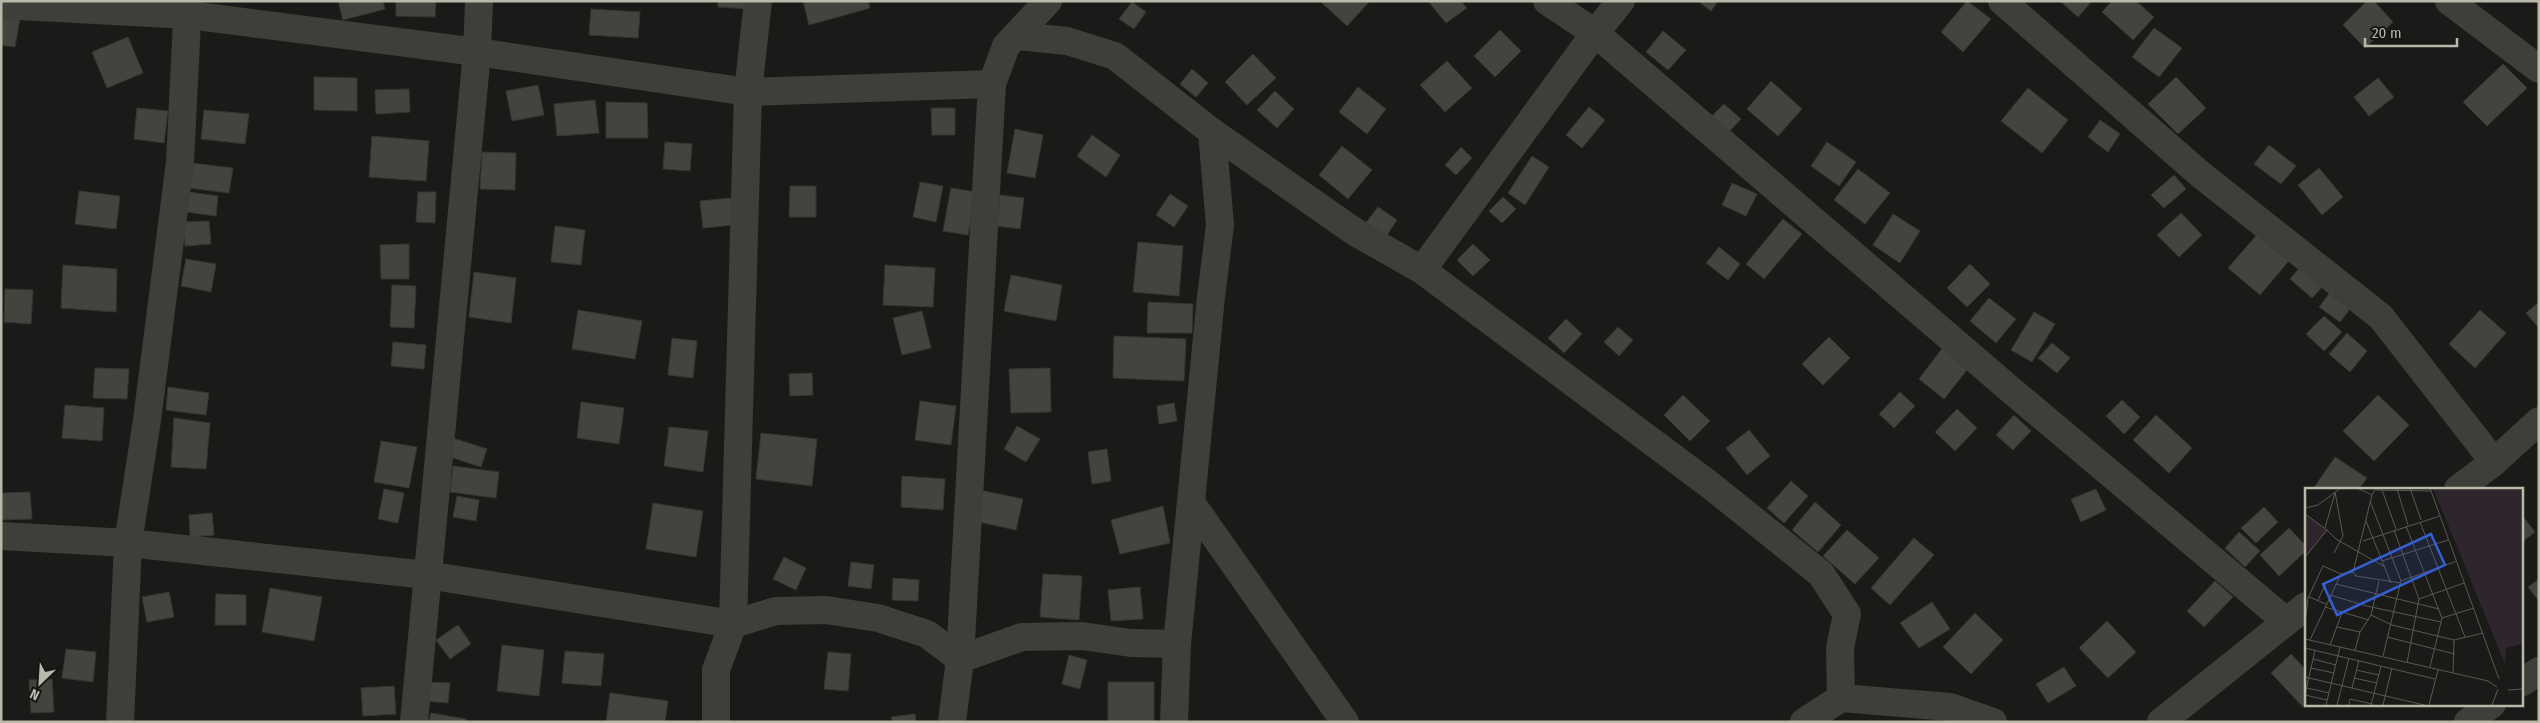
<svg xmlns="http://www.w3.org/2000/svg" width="2540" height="723" viewBox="0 0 2540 723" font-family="'Fira Sans Condensed',sans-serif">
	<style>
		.building { fill: #44443f; stroke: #353632 }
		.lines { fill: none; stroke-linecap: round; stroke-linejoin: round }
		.minor { stroke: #3f3f39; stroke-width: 28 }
		.inset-road { fill: none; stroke: #5a5952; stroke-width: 1 }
		.view { fill: #355ed1; fill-opacity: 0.15; stroke: #355ed1; stroke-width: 2.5 }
		.inset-edge { fill: none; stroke: #bab8a9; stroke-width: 2.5 }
	</style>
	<rect width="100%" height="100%" fill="#1a1a18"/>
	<g class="building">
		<polygon points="338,1 383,1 385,9 343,20"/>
		<polygon points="396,1 436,1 435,17 396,16"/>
		<polygon points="718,1 748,1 748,9 718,7"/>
		<polygon points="803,1 868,1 870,8 809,25"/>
		<polygon points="1320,1 1370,1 1347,26"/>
		<polygon points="1428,1 1461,1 1467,8 1446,23"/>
		<polygon points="1698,1 1718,1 1711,11"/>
		<polygon points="1967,1 1991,19 1963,52 1941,32"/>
		<polygon points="2060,1 2092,1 2078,17"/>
		<polygon points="2112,1 2136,1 2154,17 2133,40 2102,12"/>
		<polygon points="2367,1 2374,1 2393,22 2365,48 2343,25"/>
		<polygon points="1132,2 1146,12 1134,29 1119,19"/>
		<polygon points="591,9 640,12 638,38 589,35"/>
		<polygon points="1,14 20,18 15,47 1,45"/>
		<polygon points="2154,28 2182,48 2159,77 2132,57"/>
		<polygon points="1500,30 1521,51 1495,77 1474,56"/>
		<polygon points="1663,31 1686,50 1668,70 1646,52"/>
		<polygon points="128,37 143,73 107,88 92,52"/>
		<polygon points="1253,54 1276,78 1247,105 1225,82"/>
		<polygon points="1447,61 1472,88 1445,112 1420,85"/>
		<polygon points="2503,64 2527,88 2487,126 2463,102"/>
		<polygon points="1192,69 1208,83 1196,97 1180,84"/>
		<polygon points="314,77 357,78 357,111 314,110"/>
		<polygon points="2176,77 2206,108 2178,134 2148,104"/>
		<polygon points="2378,78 2394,97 2369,116 2354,97"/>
		<polygon points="1771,81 1802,109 1778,136 1747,109"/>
		<polygon points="538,85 544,115 512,121 506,91"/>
		<polygon points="1358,87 1386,109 1367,134 1339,112"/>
		<polygon points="2028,88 2068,120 2042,153 2001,121"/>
		<polygon points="409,89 410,112 376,114 375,90"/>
		<polygon points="1275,91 1294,109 1277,128 1257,110"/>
		<polygon points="595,100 599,133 557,136 554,104"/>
		<polygon points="606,102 647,103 648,138 606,138"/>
		<polygon points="1724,104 1741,119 1726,135 1709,119"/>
		<polygon points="1589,107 1605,120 1582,148 1566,135"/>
		<polygon points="137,108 168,111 164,143 134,139"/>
		<polygon points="931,108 955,108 955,135 932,135"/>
		<polygon points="204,110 249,114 245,144 201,139"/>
		<polygon points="2100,120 2120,134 2108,152 2088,137"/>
		<polygon points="1015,129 1043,135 1035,178 1007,173"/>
		<polygon points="1092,135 1120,155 1106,177 1077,156"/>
		<polygon points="372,136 429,141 426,181 369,177"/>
		<polygon points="665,142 692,144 690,171 663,169"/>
		<polygon points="1827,142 1856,162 1839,186 1811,166"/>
		<polygon points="2269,145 2296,166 2281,184 2254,164"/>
		<polygon points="1342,146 1372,170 1348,199 1319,175"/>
		<polygon points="1461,147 1472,158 1456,175 1445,165"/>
		<polygon points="482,152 516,153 515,190 480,189"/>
		<polygon points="1532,156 1549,167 1525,205 1508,193"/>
		<polygon points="192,163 233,168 229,193 189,188"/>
		<polygon points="2319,168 2343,197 2322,215 2298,185"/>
		<polygon points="1858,169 1890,193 1865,224 1834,200"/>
		<polygon points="2174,175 2186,189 2164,208 2151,195"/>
		<polygon points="920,182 943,186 936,222 913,217"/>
		<polygon points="1732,183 1757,194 1746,216 1722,205"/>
		<polygon points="790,186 816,186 816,217 789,217"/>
		<polygon points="951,188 976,192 968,235 943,231"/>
		<polygon points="79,191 120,196 116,229 75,224"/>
		<polygon points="188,192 218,196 216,216 186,212"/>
		<polygon points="418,192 436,192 435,223 416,222"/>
		<polygon points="1170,194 1188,206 1174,227 1156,215"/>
		<polygon points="1000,195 1024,198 1020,229 997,226"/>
		<polygon points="1503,197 1516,209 1502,223 1489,211"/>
		<polygon points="731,198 734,225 703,228 700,201"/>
		<polygon points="1378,207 1397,220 1385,238 1365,224"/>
		<polygon points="2181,213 2202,235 2179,257 2157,235"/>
		<polygon points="1893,214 1920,231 1900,263 1873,245"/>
		<polygon points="1783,219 1802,234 1764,279 1746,264"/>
		<polygon points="209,221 211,244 185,246 184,222"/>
		<polygon points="555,226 585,230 581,265 551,262"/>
		<polygon points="2262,229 2293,256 2260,295 2228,268"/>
		<polygon points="1138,242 1183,246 1179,296 1133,292"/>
		<polygon points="409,244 409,279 381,279 380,245"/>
		<polygon points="1473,244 1490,260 1473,276 1457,260"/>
		<polygon points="1719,247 1740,264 1728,280 1706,263"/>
		<polygon points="186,259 216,264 211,292 181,286"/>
		<polygon points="2304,263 2326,283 2312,298 2290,279"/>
		<polygon points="1970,264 1990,284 1967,307 1947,288"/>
		<polygon points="63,265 117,269 116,312 61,308"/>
		<polygon points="885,265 935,268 933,307 883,305"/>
		<polygon points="474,272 516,278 511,323 469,317"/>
		<polygon points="1011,275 1062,285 1056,321 1004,311"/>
		<polygon points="392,285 416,286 414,328 390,327"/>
		<polygon points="2336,285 2356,301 2340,322 2319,307"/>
		<polygon points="5,289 33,290 31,324 4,322"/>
		<polygon points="1989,298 2016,319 1996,343 1970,321"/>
		<polygon points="1148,302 1193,304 1192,333 1147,333"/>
		<polygon points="2539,302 2539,328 2526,313"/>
		<polygon points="578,310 642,321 635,359 572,349"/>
		<polygon points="2480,310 2506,333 2475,368 2449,344"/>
		<polygon points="922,311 931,348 902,355 893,318"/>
		<polygon points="2034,312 2055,324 2032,362 2011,350"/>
		<polygon points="2324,316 2342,332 2324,351 2306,334"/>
		<polygon points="1566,319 1582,334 1564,353 1548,338"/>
		<polygon points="1618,327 1633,340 1619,356 1604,342"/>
		<polygon points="2347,333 2367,351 2350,372 2329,354"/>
		<polygon points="1114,336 1186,339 1184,381 1113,378"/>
		<polygon points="1829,337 1850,358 1823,385 1802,364"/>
		<polygon points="672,338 697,341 693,378 668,375"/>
		<polygon points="393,342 426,345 424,369 391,366"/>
		<polygon points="2052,343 2070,358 2057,373 2038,358"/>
		<polygon points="1944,346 1970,366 1944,399 1919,379"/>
		<polygon points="95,368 129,369 127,399 93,398"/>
		<polygon points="1050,368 1051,412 1011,413 1009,369"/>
		<polygon points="812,373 813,395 790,396 789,374"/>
		<polygon points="168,387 209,393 206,415 166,410"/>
		<polygon points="1900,392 1915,406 1894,428 1879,414"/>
		<polygon points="1683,395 1710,421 1690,441 1664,415"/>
		<polygon points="2378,395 2409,425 2374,461 2343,431"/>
		<polygon points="2122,400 2140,417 2124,434 2106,416"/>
		<polygon points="920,401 956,406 951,445 915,440"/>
		<polygon points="581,402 624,408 619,444 577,438"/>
		<polygon points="1174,403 1177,421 1159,424 1157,406"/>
		<polygon points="65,405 104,408 102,441 62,438"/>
		<polygon points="1957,409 1977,428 1955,451 1935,432"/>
		<polygon points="2014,415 2031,431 2013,450 1996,435"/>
		<polygon points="2156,415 2192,448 2169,473 2133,440"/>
		<polygon points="174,418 210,423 206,469 171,467"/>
		<polygon points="1017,426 1040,439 1026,462 1004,449"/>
		<polygon points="669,427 708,431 703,472 664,466"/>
		<polygon points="1749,430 1770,456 1747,475 1726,448"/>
		<polygon points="761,433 817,439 812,486 756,479"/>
		<polygon points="453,438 487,449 481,467 447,456"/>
		<polygon points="381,441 417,447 409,488 374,482"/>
		<polygon points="1107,449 1111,481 1092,484 1088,452"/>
		<polygon points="2335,457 2367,478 2359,489 2313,489"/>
		<polygon points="453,466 499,472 496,498 450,492"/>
		<polygon points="902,476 945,479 943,510 901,507"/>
		<polygon points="1791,481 1808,496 1784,523 1767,508"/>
		<polygon points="384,489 404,493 398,523 378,519"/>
		<polygon points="2096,489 2106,510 2081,522 2071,499"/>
		<polygon points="980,490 1023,499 1016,530 974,521"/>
		<polygon points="30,492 32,519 1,520 1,493"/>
		<polygon points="457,496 479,500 476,521 453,517"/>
		<polygon points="1815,502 1841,525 1818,552 1792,530"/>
		<polygon points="653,503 703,511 696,557 646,549"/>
		<polygon points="1163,506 1170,543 1120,554 1111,520"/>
		<polygon points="2264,507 2278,522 2256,543 2241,528"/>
		<polygon points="212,513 214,535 190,537 189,515"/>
		<polygon points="2521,514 2535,532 2521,543"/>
		<polygon points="2289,528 2306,546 2306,551 2279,576 2260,555"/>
		<polygon points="1847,530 1879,558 1855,584 1823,556"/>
		<polygon points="2239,532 2260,551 2245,567 2225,548"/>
		<polygon points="1914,538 1934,555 1890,605 1871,588"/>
		<polygon points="784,557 806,568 796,590 773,579"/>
		<polygon points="851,562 874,565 871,589 848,586"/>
		<polygon points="1043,574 1082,576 1079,620 1040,617"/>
		<polygon points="893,578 919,580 918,601 892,600"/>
		<polygon points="2539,579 2539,601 2528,587"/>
		<polygon points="2215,581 2233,597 2204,627 2187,611"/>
		<polygon points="1140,587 1143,619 1111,621 1108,590"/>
		<polygon points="270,588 322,597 314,641 262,632"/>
		<polygon points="169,592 174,617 147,622 142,597"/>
		<polygon points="216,594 246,595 246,625 215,625"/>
		<polygon points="1932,602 1950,629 1919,648 1900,623"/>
		<polygon points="1975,613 2003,640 1971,674 1943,647"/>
		<polygon points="2107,621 2136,652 2108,678 2079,648"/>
		<polygon points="458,625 471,644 450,659 436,640"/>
		<polygon points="502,645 544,650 539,696 497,691"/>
		<polygon points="66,649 96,652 93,682 62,678"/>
		<polygon points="565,651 604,654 601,686 562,683"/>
		<polygon points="828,652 851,654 848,691 824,689"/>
		<polygon points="2291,654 2306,670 2306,703 2303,707 2271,673"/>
		<polygon points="1069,655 1087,660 1080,689 1062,684"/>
		<polygon points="2064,667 2076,686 2048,703 2036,684"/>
		<polygon points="52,679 54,712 31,713 29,680"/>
		<polygon points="426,682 450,683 448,703 425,701"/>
		<rect x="1108" y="682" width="46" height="40"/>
		<polygon points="394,686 396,714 363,716 361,688"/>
		<polygon points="610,693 668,701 665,722 606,722"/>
		<polygon points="431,713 466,719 465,722 429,722"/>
		<polygon points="915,714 916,722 892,722 891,717"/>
	</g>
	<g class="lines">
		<g class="minor">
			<polyline points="1547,1 1595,33 2012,391 2286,621"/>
			<polyline points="2002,1 2200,174 2381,317 2494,462"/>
			<polyline points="2449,1 2539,69"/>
			<polyline points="1,5 189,15 477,52 748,92 992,84 1006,46 1048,1"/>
			<polyline points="1018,36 1067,41 1115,56 1212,132 1355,232 1422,270 1710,485 1821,574 1847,614 1840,648 1841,698"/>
			<polyline points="1422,270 1595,33 1621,1"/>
			<polyline points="2458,489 2494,462 2539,421"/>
			<polyline points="1192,504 1345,722"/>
			<polyline points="1,536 128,543 427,575 733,624 776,611 826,610 878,618 927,634 960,659 1022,637 1082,636 1131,643 1177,644"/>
			<polyline points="2521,683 2539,671"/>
			<polyline points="120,722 128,543 147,420 180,162 188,1"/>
			<polyline points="414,722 477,52 479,1"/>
			<polyline points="716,722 716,670 733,624 748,92 758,1"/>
			<polyline points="952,722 960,659 992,84"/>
			<polyline points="1174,722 1177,644 1211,297 1220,225 1212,132"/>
			<polyline points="1804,722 1841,698 1950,707 1993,722"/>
			<polyline points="2161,722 2306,606"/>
			<polyline points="2468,722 2492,704"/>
		</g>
	</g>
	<g transform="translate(2305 488)">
		<rect width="218" height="218" fill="#1a1a18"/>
		<path d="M128,0H217V156L201,160L200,176ZM0,26L22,42L0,69Z" fill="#2f252d"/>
		<path class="inset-road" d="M52,0L67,7M105,0L116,32M125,0L194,191M92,1L103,37M71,2L126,3M77,2L91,41M65,13L96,93M0,20L13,17L36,0M0,26L22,42L0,69M61,33L86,95M115,34L160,149M101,38L137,130M20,40L30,5M22,42L31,51L80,79M89,42L114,111L102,175M58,53L135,28M29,65L38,48L30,4M77,73L143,52M48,84L67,7L71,0M48,84L51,88L96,95M31,96L134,121M25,107L62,118L136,134M4,109L21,116M114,111L159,95M13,112L22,93M20,119L64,132M66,127L87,137L149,152L178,145M0,136L3,110L18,78L36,86L48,84M32,139L55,144M82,149L150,166M0,151L183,193L192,199M5,152L36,86M25,157L37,125M0,160L130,191M50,162L55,144L66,127L74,93M78,168L96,93L152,73M8,171L31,177M125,179L137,130L169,120M6,180L29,185M51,182L74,187M148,184L149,152M0,189L119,217M49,190L72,195M2,200L24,205M47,200L54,172M203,202L218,201M0,207L10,162M0,207L22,212M21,217L35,159M32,217L44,170M44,217L45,211L67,216M66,217L76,178M78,217L87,180M124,217L133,182M187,217L193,201"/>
		<path class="view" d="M126,46L140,77L32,127L18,96Z"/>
		<rect width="218" height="218" class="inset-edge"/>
	</g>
	<rect width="2540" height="723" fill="none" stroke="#bab8a9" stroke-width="5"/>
	<g transform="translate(40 683) rotate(205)" stroke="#151513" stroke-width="4" paint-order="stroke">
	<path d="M0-4L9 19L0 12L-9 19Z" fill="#bab8a9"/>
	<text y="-8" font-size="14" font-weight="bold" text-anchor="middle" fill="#bab8a9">N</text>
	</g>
	<path d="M2365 38v8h92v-8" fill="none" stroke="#bab8a9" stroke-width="2.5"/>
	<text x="2372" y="38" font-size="15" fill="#bab8a9" stroke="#151513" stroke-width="4" paint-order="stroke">20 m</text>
</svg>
